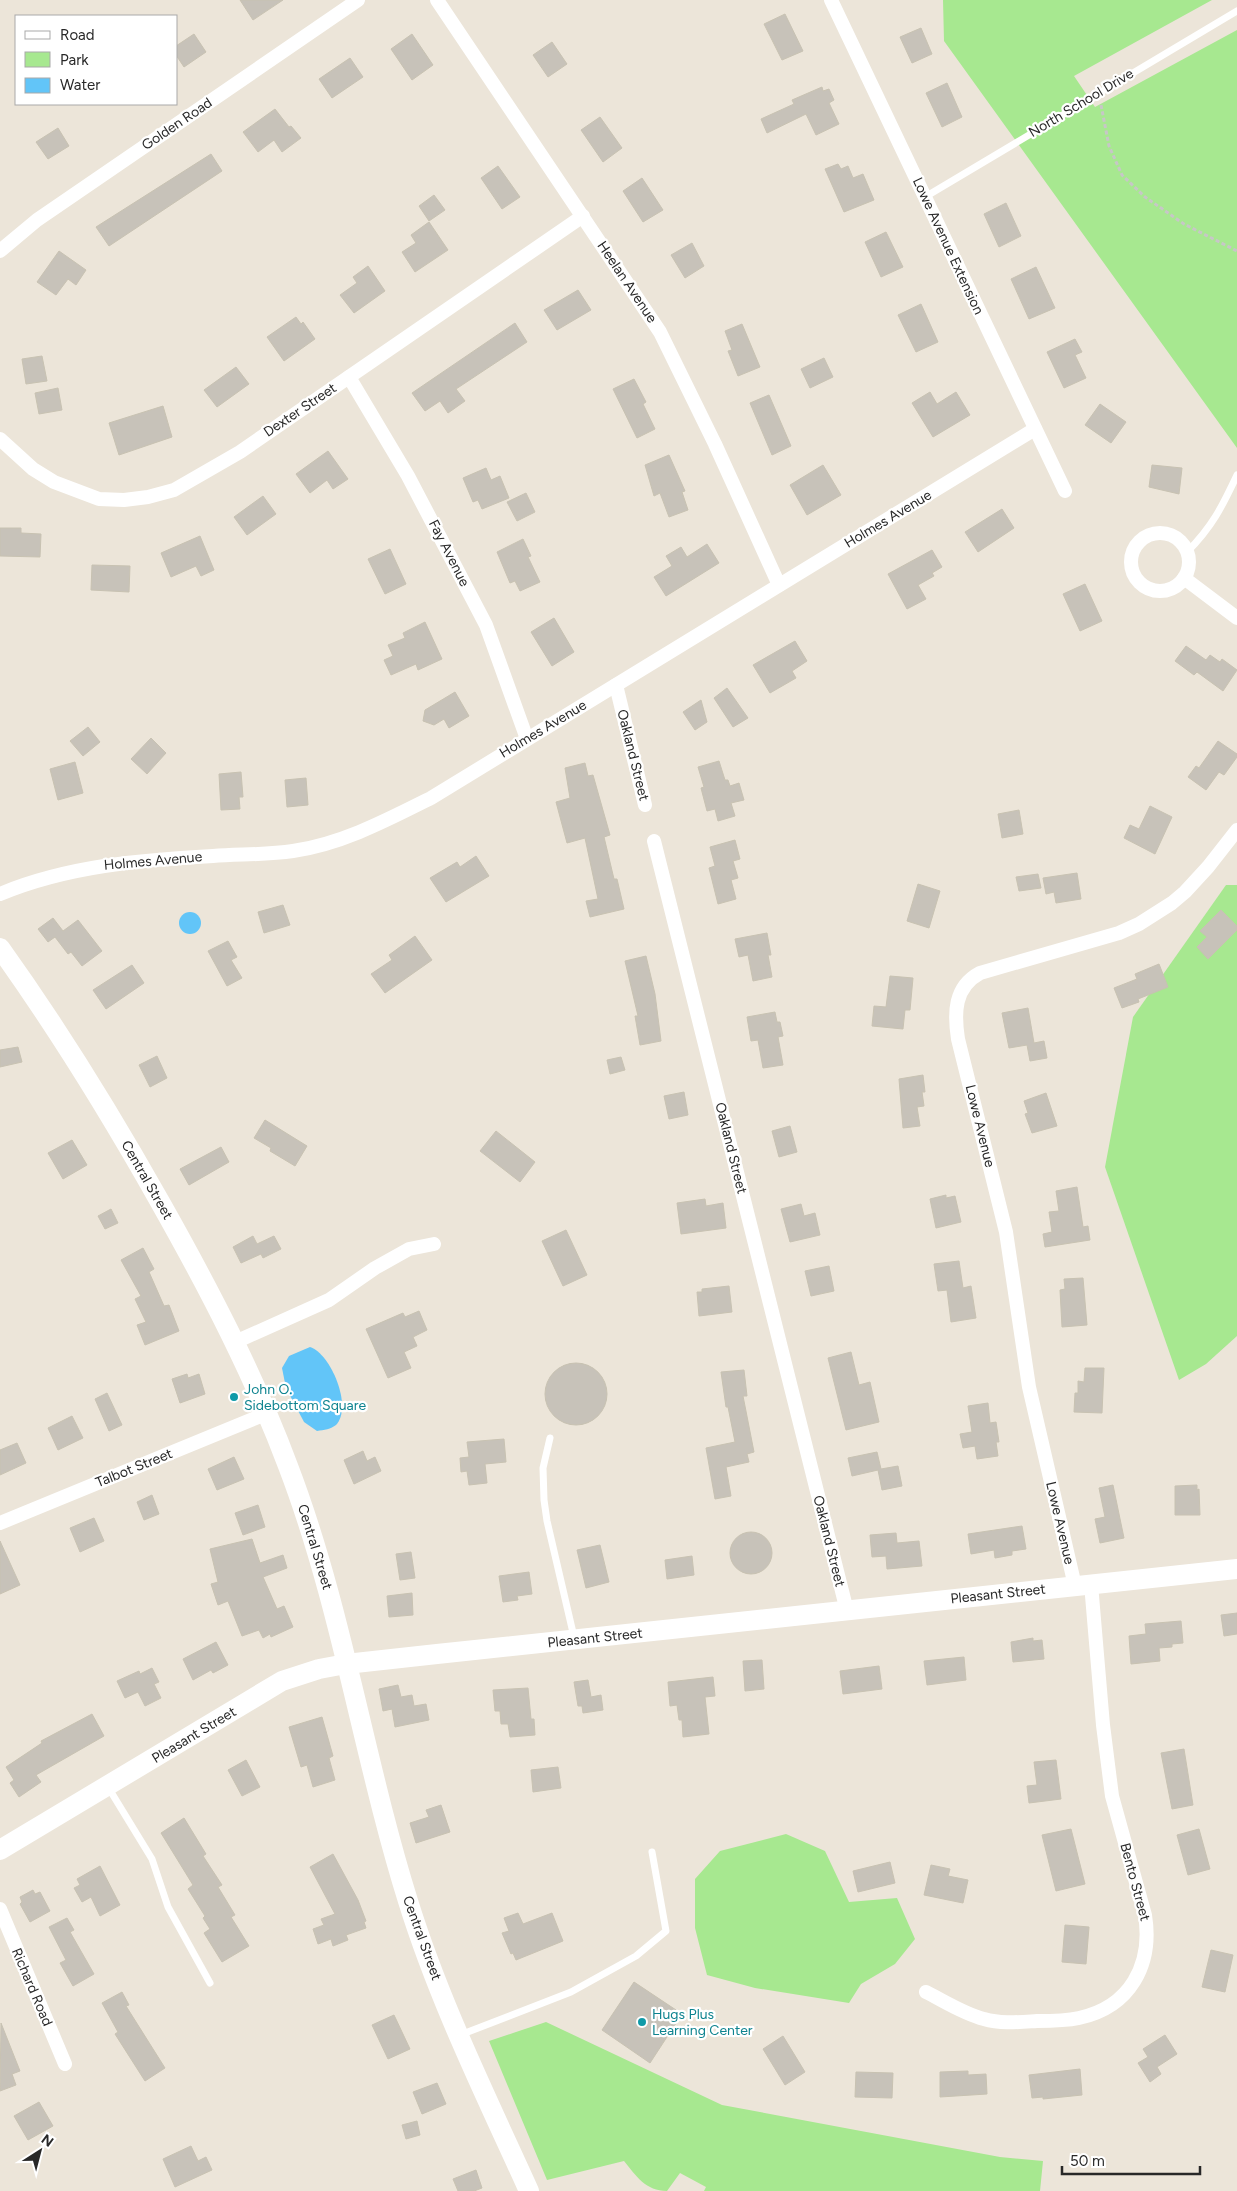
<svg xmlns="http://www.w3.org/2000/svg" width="1237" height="2191" viewBox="0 0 1237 2191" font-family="Figtree,sans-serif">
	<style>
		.green { fill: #a7e890 }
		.water { fill: #62c5f8 }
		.building { fill: #c7c2b9; stroke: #c8c2b2 }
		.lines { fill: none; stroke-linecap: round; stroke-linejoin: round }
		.path { stroke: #c7c7c7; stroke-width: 3; stroke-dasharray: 4 2.5; stroke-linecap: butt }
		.service { stroke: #fff; stroke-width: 7 }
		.minor { stroke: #fff; stroke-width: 14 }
		.secondary { stroke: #fff; stroke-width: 20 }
		.culture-dot { fill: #0f9aa8; stroke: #fff; stroke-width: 2 }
		.labels { text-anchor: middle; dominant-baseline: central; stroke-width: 4.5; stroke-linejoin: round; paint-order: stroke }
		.street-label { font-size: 14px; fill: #282828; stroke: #fff }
		.culture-label { font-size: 14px; fill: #0d838f; stroke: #fff; text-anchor: start }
	</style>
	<rect width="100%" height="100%" fill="#ece5d9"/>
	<g class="green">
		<polygon points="943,0 1212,0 1074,76 1095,107 1237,30 1237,448 944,41"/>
		<polygon points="1226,885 1237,885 1237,1336 1206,1364 1179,1380 1105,1167 1133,1017"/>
		<polygon points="786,1834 825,1851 849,1902 897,1898 915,1939 895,1964 861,1984 849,2003 755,1988 707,1975 695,1928 695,1879 720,1851"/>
		<path d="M546,2022L722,2105L1000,2157L1043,2161L1040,2191H704L706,2187L680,2173L667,2191C646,2191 636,2176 624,2161L547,2180L489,2041Z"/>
	</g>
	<g class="water">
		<circle cx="190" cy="923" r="11"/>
		<path d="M310,1347C331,1354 353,1407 336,1425C331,1429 324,1430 317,1431L304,1422L286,1388L282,1368L289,1356Z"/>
	</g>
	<g class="building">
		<polygon points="240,0 283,0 253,20"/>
		<polygon points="785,14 803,51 782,60 764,24"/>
		<polygon points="921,28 932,54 912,63 900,37"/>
		<polygon points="194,34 206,52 184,67 176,55 176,46"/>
		<polygon points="412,34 433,65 412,80 391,49"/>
		<polygon points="552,42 567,64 548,77 533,55"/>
		<polygon points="350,58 363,77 332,98 319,79"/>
		<polygon points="947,83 962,117 942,127 926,93"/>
		<polygon points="822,87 823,91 829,89 834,100 829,103 839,124 816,135 806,114 767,133 761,119 794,104 792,100"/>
		<polygon points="275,109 289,127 291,126 301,138 282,152 274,140 258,152 243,132"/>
		<polygon points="600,117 622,148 603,162 581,130"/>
		<polygon points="58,128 69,146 48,159 36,142"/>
		<polygon points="211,154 222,171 109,246 96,227"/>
		<polygon points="838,164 841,169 848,166 853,178 863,174 874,200 844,212 825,169"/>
		<polygon points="498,166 520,197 502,209 481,178"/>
		<polygon points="642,178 663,210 643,222 623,191"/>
		<polygon points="434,195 445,210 429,221 419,206"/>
		<polygon points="1006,203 1021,236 999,247 984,214"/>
		<polygon points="429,222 448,250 415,272 402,252 416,243 411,235"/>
		<polygon points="886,232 903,267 881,277 865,242"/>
		<polygon points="692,243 704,266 685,278 671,255"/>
		<polygon points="59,251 86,270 76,285 68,279 56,295 37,282"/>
		<polygon points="368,266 385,291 354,313 340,295 357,283 353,277"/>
		<polygon points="1036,267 1055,308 1029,319 1011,279"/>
		<polygon points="578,290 591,310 557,330 544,310"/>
		<polygon points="921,304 938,342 916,352 898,315"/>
		<polygon points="296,317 301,324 303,322 315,339 284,361 267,337"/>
		<polygon points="515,323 527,342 456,389 465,401 448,413 440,401 425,411 412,393"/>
		<polygon points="742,324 760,367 738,376 728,351 732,350 725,331"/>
		<polygon points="1075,339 1082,352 1075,355 1086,378 1064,388 1047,352"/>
		<polygon points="42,356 47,381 26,384 22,359"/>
		<polygon points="824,358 833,377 810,388 801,369"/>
		<polygon points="236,367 249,384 217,407 204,390"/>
		<polygon points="634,379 646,402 643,404 655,429 637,438 613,389"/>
		<polygon points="58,388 62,410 39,414 35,393"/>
		<polygon points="930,392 937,404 956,392 970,415 933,437 912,403"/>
		<polygon points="769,395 791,446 772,455 750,403"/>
		<polygon points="1100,404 1126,422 1111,443 1085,425"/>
		<polygon points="163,406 172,437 119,455 109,423"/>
		<polygon points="328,451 348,479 333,489 327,480 310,493 296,474"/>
		<polygon points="669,455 685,491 682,492 688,510 669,517 660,493 654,496 645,465"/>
		<polygon points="823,465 841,495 807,515 790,485"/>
		<polygon points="1152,465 1182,468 1179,494 1149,487"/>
		<polygon points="486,468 491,480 500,476 509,498 482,509 478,500 473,502 463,478"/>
		<polygon points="526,493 535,512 517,521 507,502"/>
		<polygon points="263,496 276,514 247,535 234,517"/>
		<polygon points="1002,509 1014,528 978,552 965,532"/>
		<polygon points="0,528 21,528 21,533 41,534 40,557 0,556"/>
		<polygon points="200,536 214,570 201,576 196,566 171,577 161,553"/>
		<polygon points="523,539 531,556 528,557 540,582 520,591 515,581 510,583 497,552"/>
		<polygon points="707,544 719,563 666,596 654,577 672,566 666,556 681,547 687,557"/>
		<polygon points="390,549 406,584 385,594 368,559"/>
		<polygon points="932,550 942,567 932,573 934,576 918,585 926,599 907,609 888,574"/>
		<polygon points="92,565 130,566 129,592 91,590"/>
		<polygon points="1085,584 1102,621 1080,631 1063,594"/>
		<polygon points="554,618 574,652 552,666 531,632"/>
		<polygon points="425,622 442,659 418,670 416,664 391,675 384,660 393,656 388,645 405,638 403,633"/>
		<polygon points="795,641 807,661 792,671 796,678 770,693 753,665"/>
		<polygon points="1186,646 1206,660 1210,655 1220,662 1222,659 1237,670 1223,691 1197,672 1194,675 1175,661"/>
		<polygon points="727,688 748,718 733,727 714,698"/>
		<polygon points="455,692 469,716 449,728 444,719 434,725 423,721 425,710"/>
		<polygon points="701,700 707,722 695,730 683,712"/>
		<polygon points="88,727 100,742 83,756 70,741"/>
		<polygon points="151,738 166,753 147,774 131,759"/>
		<polygon points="1218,741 1237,754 1237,757 1224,775 1219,772 1206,790 1188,777 1196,766 1199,768"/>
		<polygon points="719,761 725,780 728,780 730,786 739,783 744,800 731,803 735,816 718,821 715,809 707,811 701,788 704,787 698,767"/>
		<polygon points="75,762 83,793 58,800 50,769"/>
		<polygon points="585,763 588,776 593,775 610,835 604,837 614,879 617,879 624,909 590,917 586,901 598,899 585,838 567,843 556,802 570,798 565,768"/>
		<polygon points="241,772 243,797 239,797 240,809 221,810 219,774"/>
		<polygon points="306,778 308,805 287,807 285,780"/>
		<polygon points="1150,806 1172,817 1155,854 1124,838 1130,825 1139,829"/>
		<polygon points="1019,810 1023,834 1002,838 998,814"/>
		<polygon points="735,840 740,859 733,861 738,878 731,880 736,899 718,904 709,868 715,866 710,847"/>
		<polygon points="476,856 489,876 446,902 430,878 457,862 460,867"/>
		<polygon points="1077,873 1081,899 1056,903 1054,892 1046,894 1043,878"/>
		<polygon points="1038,874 1041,888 1019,891 1016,877"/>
		<polygon points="918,884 940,891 929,928 907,921"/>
		<polygon points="283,905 290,925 264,933 258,912"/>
		<polygon points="1221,910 1237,926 1237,930 1208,959 1197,947 1207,937 1200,931"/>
		<polygon points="53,918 63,931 78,920 102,951 82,966 71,952 68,954 55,937 48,942 38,929"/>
		<polygon points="767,933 771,955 768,955 772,977 753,981 748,955 739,957 735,939"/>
		<polygon points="415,936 432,960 385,993 371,974 392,960 389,955"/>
		<polygon points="228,941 237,957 231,960 242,978 227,986 208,951"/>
		<polygon points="646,956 655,994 661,1041 640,1045 635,1016 638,1016 625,961"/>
		<polygon points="1159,964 1168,987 1138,999 1139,1002 1122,1008 1114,988 1137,979 1135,974"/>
		<polygon points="132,965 144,983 106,1009 93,990"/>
		<polygon points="890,976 913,978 910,1010 905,1010 903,1029 872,1026 874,1006 886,1007"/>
		<polygon points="1028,1008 1034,1043 1044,1041 1047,1058 1030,1061 1027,1045 1009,1048 1002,1013"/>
		<polygon points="775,1012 777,1022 780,1022 783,1036 778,1037 783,1065 763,1068 758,1040 751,1041 747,1017"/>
		<polygon points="18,1047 22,1062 0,1067 0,1050"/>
		<polygon points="157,1056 167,1078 150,1087 139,1065"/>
		<polygon points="621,1057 625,1070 610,1074 607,1060"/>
		<polygon points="923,1075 925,1092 922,1092 924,1106 917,1107 920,1126 903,1128 899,1079"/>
		<polygon points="684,1092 688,1115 669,1119 664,1096"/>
		<polygon points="1046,1093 1057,1126 1032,1133 1025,1114 1028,1113 1024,1101"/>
		<polygon points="265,1120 307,1146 295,1166 270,1151 271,1148 254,1138"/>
		<polygon points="790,1126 797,1152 779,1157 772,1131"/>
		<polygon points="496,1131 535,1162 520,1182 480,1151"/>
		<polygon points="72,1140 87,1165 63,1179 48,1153"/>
		<polygon points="221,1147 229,1162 189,1185 180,1169"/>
		<polygon points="1077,1187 1083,1227 1088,1226 1090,1240 1045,1247 1043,1234 1052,1232 1049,1212 1059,1211 1056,1191"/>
		<polygon points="946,1195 946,1198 955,1196 961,1222 936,1228 930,1199"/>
		<polygon points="705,1199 706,1206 723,1203 726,1228 681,1234 677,1203"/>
		<polygon points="801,1204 804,1216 815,1213 820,1235 790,1242 781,1209"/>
		<polygon points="111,1209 118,1223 105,1229 98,1216"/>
		<polygon points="566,1230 587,1275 563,1286 542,1241"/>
		<polygon points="253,1236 257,1244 274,1236 281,1249 263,1258 261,1254 241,1263 233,1247"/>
		<polygon points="143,1248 154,1269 149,1272 164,1306 169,1305 179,1331 145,1345 137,1325 146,1322 135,1299 141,1296 121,1260"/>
		<polygon points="959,1261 963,1288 971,1286 976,1318 951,1322 947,1290 938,1291 934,1264"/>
		<polygon points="829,1266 834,1291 811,1296 805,1271"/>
		<polygon points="1083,1278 1087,1325 1062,1327 1060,1290 1065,1289 1064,1279"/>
		<polygon points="729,1286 732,1312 699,1316 697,1292 702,1292 702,1289"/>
		<polygon points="419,1311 427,1330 413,1337 417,1346 404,1352 411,1368 388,1378 366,1329 403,1313 405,1317"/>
		<polygon points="851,1352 859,1385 870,1382 879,1422 846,1430 828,1358"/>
		<circle cx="576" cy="1394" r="31"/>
		<polygon points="1085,1368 1104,1368 1102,1413 1074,1412 1075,1393 1078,1393 1078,1381 1084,1382"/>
		<polygon points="744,1370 747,1396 743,1396 754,1452 747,1454 749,1462 726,1467 731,1496 715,1499 706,1448 735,1442 728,1407 726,1407 721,1372"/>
		<polygon points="187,1374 188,1378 199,1374 205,1394 180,1403 172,1379"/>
		<polygon points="107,1393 122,1425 109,1431 95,1399"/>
		<polygon points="988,1403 990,1423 996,1422 999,1442 996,1442 998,1456 977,1459 975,1446 963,1448 960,1434 972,1432 968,1406"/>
		<polygon points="72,1416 83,1438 58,1450 48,1428"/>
		<polygon points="504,1439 506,1462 485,1464 487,1483 469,1485 467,1471 461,1472 460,1458 469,1457 467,1442"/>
		<polygon points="17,1443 26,1463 0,1475 0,1450"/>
		<polygon points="363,1451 367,1461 375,1457 381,1471 354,1484 344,1460"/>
		<polygon points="877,1452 881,1469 898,1466 902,1486 882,1490 878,1470 852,1476 848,1458"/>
		<polygon points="234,1457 244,1479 217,1490 208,1469"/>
		<polygon points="1113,1485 1124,1538 1100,1543 1095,1519 1105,1517 1099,1488"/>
		<polygon points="1197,1485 1197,1490 1199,1489 1200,1515 1175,1515 1175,1486"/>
		<polygon points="152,1495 159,1514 144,1520 137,1502"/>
		<polygon points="258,1505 265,1527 243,1535 235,1513"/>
		<polygon points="94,1518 104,1541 80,1552 70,1528"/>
		<polygon points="1022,1526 1026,1549 1012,1551 1012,1555 995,1558 994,1550 971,1554 968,1534"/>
		<circle cx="751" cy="1553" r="21"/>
		<polygon points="896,1533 897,1543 919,1541 922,1566 887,1569 886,1556 872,1557 870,1535"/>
		<polygon points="252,1539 260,1563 283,1555 287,1568 263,1577 277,1609 284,1606 293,1627 271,1637 270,1634 263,1638 259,1630 242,1636 228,1601 218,1605 211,1584 218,1582 210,1549"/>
		<polygon points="0,1541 20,1585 0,1594"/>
		<polygon points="600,1545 609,1582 586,1588 577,1550"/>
		<polygon points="411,1552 415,1578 400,1580 396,1554"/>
		<polygon points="692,1556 694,1575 667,1579 665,1560"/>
		<polygon points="529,1572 532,1594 517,1596 518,1600 503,1602 499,1576"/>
		<polygon points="412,1593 413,1615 389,1617 387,1596"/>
		<polygon points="1237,1613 1237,1634 1224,1636 1221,1615"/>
		<polygon points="1181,1621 1183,1643 1172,1644 1172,1647 1159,1648 1160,1661 1131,1664 1129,1636 1146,1634 1145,1624"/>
		<polygon points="1033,1638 1033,1641 1042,1640 1044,1659 1013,1662 1011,1642"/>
		<polygon points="216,1642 228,1665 213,1673 211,1670 193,1680 183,1659"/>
		<polygon points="964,1657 966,1680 927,1685 924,1661"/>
		<polygon points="762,1660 764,1689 745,1691 743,1661"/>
		<polygon points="879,1666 882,1689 843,1694 840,1671"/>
		<polygon points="152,1668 159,1682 154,1684 161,1698 145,1706 138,1692 125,1698 117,1681 139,1671 140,1674"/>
		<polygon points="713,1677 715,1696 705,1697 709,1734 683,1737 682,1720 679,1720 677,1705 670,1706 668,1682"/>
		<polygon points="588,1680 591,1697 601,1695 603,1710 583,1713 582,1706 578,1706 574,1682"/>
		<polygon points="398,1685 401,1697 412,1695 414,1706 426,1704 429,1720 395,1727 392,1709 383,1711 379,1689"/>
		<polygon points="528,1688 531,1719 534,1719 535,1735 510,1737 508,1724 501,1724 500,1711 495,1711 493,1690"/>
		<polygon points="92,1714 104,1736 36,1775 41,1782 19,1797 10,1783 14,1780 6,1767 42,1743 41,1741"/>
		<polygon points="322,1717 333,1756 329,1758 335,1780 313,1787 307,1765 301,1767 289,1727"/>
		<polygon points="1184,1749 1193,1805 1172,1809 1161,1753"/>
		<polygon points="246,1760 260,1787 242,1796 228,1770"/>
		<polygon points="1056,1760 1061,1799 1029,1803 1027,1786 1037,1785 1034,1762"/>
		<polygon points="558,1767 561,1788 533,1792 531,1770"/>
		<polygon points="441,1805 450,1832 416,1843 410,1823 429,1817 426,1810"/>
		<polygon points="184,1818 206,1854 203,1856 222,1885 218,1887 235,1915 231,1917 249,1946 222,1962 204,1933 210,1929 203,1918 205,1916 188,1889 193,1885 161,1833"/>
		<polygon points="1071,1829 1085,1884 1056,1891 1042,1835"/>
		<polygon points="1199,1829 1210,1869 1188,1875 1177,1835"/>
		<polygon points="333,1854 358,1900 366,1921 364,1922 366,1928 346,1935 348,1940 333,1946 331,1939 318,1944 313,1929 324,1925 321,1919 335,1914 310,1867"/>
		<polygon points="890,1862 895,1883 858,1892 853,1871"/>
		<polygon points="931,1865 950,1869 948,1876 968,1880 963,1903 924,1895"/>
		<polygon points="100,1866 120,1905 100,1916 91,1897 82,1902 74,1888 80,1885 77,1879"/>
		<polygon points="33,1890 35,1894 40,1892 50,1911 30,1922 20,1904 22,1902 20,1897"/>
		<polygon points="518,1913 523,1924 552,1913 563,1941 516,1960 513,1953 511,1954 502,1933 509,1931 504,1918"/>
		<polygon points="67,1918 74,1930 70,1932 94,1974 73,1986 60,1963 66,1960 49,1927"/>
		<polygon points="1065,1925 1089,1927 1086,1964 1062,1962"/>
		<polygon points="1211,1950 1233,1955 1225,1992 1202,1987"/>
		<polygon points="634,1982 682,2014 650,2063 602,2030"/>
		<polygon points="122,1992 129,2005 126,2006 165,2068 145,2081 115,2034 118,2032 102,2003"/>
		<polygon points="394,2015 410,2049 388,2059 372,2025"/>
		<polygon points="1,2023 20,2071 12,2074 16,2085 0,2091"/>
		<polygon points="1165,2035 1177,2054 1157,2067 1161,2074 1150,2082 1138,2063 1148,2057 1143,2049"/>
		<polygon points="783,2036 805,2072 785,2085 763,2049"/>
		<polygon points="1080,2069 1082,2095 1043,2099 1043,2097 1032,2098 1029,2075"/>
		<polygon points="968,2071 968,2075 986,2074 987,2094 940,2097 940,2072"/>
		<polygon points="856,2072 893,2073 892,2098 855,2097"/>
		<polygon points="437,2083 446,2104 422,2114 413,2092"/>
		<polygon points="39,2102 53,2126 28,2140 14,2116"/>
		<polygon points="417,2121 420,2135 406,2139 402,2125"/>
		<polygon points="191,2146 198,2161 206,2157 212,2170 175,2187 163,2159"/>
		<polygon points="476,2170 482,2188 474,2191 458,2191 453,2179"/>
	</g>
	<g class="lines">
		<polyline class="path" points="1101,105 1109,146 1122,175 1145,197 1184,224 1237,251"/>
		<g class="service">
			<polyline points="925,197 1237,11"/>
			<path d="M1187,552C1212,527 1222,507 1237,475"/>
			<polyline points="550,1438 543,1468 544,1500 547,1521 574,1637"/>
			<polyline points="108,1787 152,1859 168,1907 210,1983"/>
			<polyline points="460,2035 571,1992 636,1956 666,1931 652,1852"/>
		</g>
		<g class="minor">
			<polyline points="437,0 660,332 715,444 779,585"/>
			<polyline points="831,0 1065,491"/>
			<polyline points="0,251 37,220 358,0"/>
			<polyline points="349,377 408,476 486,625 527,739"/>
			<polyline points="0,439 33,469 54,482 99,499 124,500 148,497 174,490 240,452 583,216"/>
			<circle cx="1160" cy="562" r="29"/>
			<polyline points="1184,578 1237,618"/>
			<polyline points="616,685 645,805"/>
			<polyline points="654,841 847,1611"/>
			<path d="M0,894C67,866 140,860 213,856C239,854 266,855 293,851C342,844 387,820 431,798L1035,429"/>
			<polyline points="233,1343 329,1300 375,1268 409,1249 434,1244"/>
			<polyline points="0,1523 268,1413"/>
			<path d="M1075,1586L1029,1387L1006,1232L958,1039C954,1013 954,987 980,973L1119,933L1139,924L1172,903L1185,892L1208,867L1237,830"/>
			<polyline points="0,1909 65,2064"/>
			<path d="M926,1992C944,2001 964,2014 984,2019C1001,2024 1020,2022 1037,2021C1051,2021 1065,2021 1079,2018C1130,2007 1153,1965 1145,1915L1112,1796L1103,1725L1091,1584"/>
		</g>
		<g class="secondary">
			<path d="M0,948C58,1029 111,1115 160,1202C208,1287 254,1375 288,1466C342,1607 363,1757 408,1901C439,2001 486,2096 529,2191"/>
			<polyline points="0,1850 282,1681 319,1669 346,1664 437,1654 1237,1569"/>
		</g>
	</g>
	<g class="culture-dot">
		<circle cx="234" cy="1397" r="5"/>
		<circle cx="642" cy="2022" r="5"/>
	</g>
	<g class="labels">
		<g class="street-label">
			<text transform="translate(1081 103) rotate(-31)">North School Drive</text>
			<text transform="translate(177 124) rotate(-34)">Golden Road</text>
			<text transform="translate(948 246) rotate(65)">Lowe Avenue Extension</text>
			<text transform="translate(627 282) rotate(56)">Heelan Avenue</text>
			<text transform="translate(300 410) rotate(-34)">Dexter Street</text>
			<text transform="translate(888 519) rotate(-31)">Holmes Avenue</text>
			<text transform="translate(449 553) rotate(63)">Fay Avenue</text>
			<text transform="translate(543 729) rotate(-31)">Holmes Avenue</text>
			<text transform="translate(633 755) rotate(76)">Oakland Street</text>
			<text transform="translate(153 861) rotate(-5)">Holmes Avenue</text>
			<text transform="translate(980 1126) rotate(76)">Lowe Avenue</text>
			<text transform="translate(731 1148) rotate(76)">Oakland Street</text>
			<text transform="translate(147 1180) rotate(60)">Central Street</text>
			<text transform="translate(134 1468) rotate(-22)">Talbot Street</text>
			<text transform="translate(1060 1523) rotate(77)">Lowe Avenue</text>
			<text transform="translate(829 1541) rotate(76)">Oakland Street</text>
			<text transform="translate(315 1547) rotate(73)">Central Street</text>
			<text transform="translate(998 1594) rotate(-6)">Pleasant Street</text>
			<text transform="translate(595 1638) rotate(-6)">Pleasant Street</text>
			<text transform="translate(194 1735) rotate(-31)">Pleasant Street</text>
			<text transform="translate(1135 1882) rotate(75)">Bento Street</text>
			<text transform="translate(422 1938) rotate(70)">Central Street</text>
			<text transform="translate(32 1987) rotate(67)">Richard Road</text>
		</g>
		<g class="culture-label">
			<text x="244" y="1389">John O.<tspan x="244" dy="16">Sidebottom Square</tspan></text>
			<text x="652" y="2014">Hugs Plus<tspan x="652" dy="16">Learning Center</tspan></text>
		</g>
	</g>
	<rect x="15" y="15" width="162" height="90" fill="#ffffff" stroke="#a9a9a9"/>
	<rect x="25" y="31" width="25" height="8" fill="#ffffff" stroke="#a9a9a9"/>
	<text x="60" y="40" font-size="15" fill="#282828">Road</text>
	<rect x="25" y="52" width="25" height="15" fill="#a7e890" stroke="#a9a9a9"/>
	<text x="60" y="65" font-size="15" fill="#282828">Park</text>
	<rect x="25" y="78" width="25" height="15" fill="#62c5f8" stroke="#a9a9a9"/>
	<text x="60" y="90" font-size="15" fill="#282828">Water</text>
	<g transform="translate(40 2151) rotate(36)" stroke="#ffffff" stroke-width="4" paint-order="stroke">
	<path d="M0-4L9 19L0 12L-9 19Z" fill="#282828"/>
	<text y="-8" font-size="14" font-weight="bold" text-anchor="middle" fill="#282828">N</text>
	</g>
	<path d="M1062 2166v8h138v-8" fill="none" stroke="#282828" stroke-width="2.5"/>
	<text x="1070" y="2166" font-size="15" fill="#282828" stroke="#ffffff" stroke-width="4" paint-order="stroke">50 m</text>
</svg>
